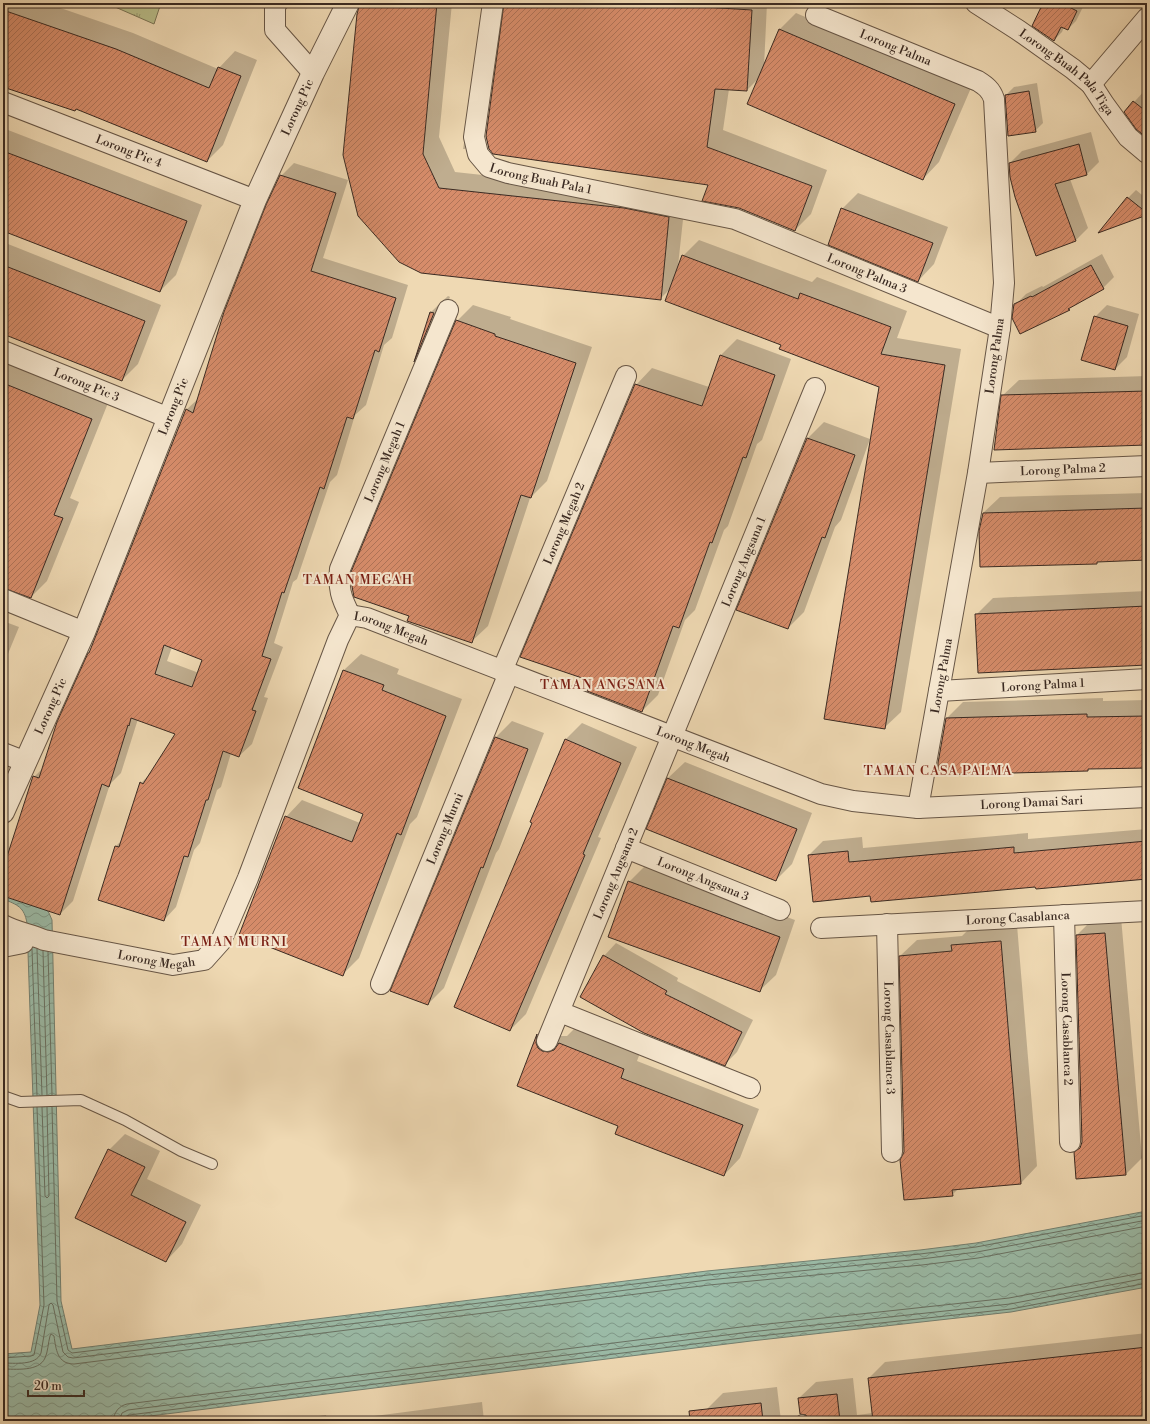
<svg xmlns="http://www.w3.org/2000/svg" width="1150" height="1424" viewBox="0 0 1150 1424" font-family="'Libre Bodoni',serif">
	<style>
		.park { fill: url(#park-tufts); stroke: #7a7456 }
		.water { fill: url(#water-waves); stroke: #748172 }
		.shadow { fill: #0003; fill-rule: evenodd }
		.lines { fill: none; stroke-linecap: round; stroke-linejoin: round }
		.shore { stroke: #6a7264; stroke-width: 1 }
		.building { fill: url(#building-hatch); stroke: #3a2a22; fill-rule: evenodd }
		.service-casing { stroke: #675646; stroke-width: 12 }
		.minor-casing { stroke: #675646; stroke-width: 22 }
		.tertiary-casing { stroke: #675646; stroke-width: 24 }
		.service { stroke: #f5e6ce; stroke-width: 10 }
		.minor { stroke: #f5e6ce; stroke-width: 20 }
		.tertiary { stroke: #f5e6ce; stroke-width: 22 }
		.labels { text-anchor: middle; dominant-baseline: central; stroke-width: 4; stroke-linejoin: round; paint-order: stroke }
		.street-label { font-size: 12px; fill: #3a2a22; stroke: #f5e6ce }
		.neighbourhood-label { font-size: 13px; letter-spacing: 1px; fill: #7a1f14; stroke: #f5e6ce }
	</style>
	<defs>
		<pattern id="park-tufts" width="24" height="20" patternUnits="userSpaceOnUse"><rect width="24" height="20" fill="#babf8b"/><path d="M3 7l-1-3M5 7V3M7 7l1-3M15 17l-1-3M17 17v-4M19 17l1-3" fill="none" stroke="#989b71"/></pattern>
		<pattern id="water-waves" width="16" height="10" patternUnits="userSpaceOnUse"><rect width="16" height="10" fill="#9bbba7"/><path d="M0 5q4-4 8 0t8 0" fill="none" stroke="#7f9888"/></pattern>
		<pattern id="building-hatch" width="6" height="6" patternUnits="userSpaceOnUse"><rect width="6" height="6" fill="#d68c6a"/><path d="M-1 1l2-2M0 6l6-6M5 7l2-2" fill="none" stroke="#af7357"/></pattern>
	</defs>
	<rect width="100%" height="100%" fill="#efd9b3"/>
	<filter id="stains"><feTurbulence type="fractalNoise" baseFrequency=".005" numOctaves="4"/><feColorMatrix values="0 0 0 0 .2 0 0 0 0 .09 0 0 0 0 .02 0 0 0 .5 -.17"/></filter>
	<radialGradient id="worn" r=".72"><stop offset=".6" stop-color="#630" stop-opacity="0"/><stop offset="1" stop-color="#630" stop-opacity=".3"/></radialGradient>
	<polygon class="park" points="106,3 161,3 154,24"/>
	<path class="water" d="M3,880L44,906L49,913L52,920L61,1301L72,1349L707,1271L920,1250L976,1243L1147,1211V1287L1011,1312L751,1341L126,1419L111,1421H3V1354L31,1352L40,1305L27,923C24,907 18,905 3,899Z"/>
	<g class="shadow">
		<polygon points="3,3 46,3 133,33 218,69 235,51 257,60 223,145 207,161 77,108 75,110 3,85"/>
		<polygon points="361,3 452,3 439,137 455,172 641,192 685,201 678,266 683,256 699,240 812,282 817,277 907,311 897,338 961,349 901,712 884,728 880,386 782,344 671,288 660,299 421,272"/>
		<polygon points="505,3 767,3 764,67 780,29 796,13 971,88 939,162 923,179 760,77 747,90 729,89 723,130 827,170 811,214 795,230 710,184"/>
		<polygon points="999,3 1012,3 1009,6"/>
		<polygon points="1044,3 1085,3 1076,21 1068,29 1064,27 1062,32 1054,40"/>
		<polygon points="1037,83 1043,123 1035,131 1006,95 1014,87"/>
		<polygon points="1146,89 1147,90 1147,137 1125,112"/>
		<polygon points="3,127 8,129 8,130 202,205 176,275 160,291 3,230"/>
		<polygon points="480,127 481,133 465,149 463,149 464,143"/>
		<polygon points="1091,132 1099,162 1087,174 1070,179 1088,228 1076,240 1010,163 1022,151"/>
		<path d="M294,163L348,180L323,258L408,285L392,338L384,345L366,405L355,415L337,475L330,482L297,579L293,582L274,643L283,647L264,697L268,698L252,744L239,756L231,753L221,787L217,790L200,843L194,850L176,907L164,920L116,846L122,840L141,783L152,772L177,733L138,719L121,773L110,784L73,901L60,914L3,895V873L34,777L44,767L186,410L199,398L281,176ZM172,647L204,660L199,673L167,661Z"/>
		<polygon points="1136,190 1147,199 1147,214 1128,198"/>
		<polygon points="858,193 948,227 934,264 918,281 842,209"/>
		<polygon points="3,242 161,305 138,364 122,380 3,333"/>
		<polygon points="1102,254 1114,277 1103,288 1072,306 1069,309 1020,333 1015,305 1026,294 1042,286 1043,287"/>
		<polygon points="448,296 450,297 430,345 416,359 431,312"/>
		<polygon points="473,305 511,317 510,319 592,347 547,481 530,498 488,626 471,642 410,615 457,321"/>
		<polygon points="1107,305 1139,314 1127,357 1115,369 1095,317"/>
		<polygon points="737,339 791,359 762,440 757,444 728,526 724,530 695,610 685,620 658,695 642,711 592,680 636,385 652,368 709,387 721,355"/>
		<polygon points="3,361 108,403 70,498 79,502 47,581 31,597 3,587"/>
		<polygon points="1147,376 1147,444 1002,396 1019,380"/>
		<polygon points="824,422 870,439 841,520 835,527 804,612 788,628 738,610 808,438"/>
		<polygon points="1147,493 1147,559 1100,561 1097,563 983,513 1000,497"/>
		<polygon points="1147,591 1147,664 976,615 993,598"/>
		<polygon points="3,621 19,627 3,666"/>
		<polygon points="361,654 399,669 397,674 462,699 417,817 410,824 359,958 343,974 286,817 302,800 360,823 364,813 299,788 344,670"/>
		<polygon points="1103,698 1103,701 1147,700 1147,767 1090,768 1088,770 947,718 963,702"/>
		<polygon points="512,721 544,733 499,849 496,853 444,988 428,1004 391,990 496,737"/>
		<polygon points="582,723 637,747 598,837 601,838 526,1014 510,1030 533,823 566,739"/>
		<polygon points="685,762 812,813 792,864 776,880 648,829 668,778"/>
		<polygon points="1147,829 1147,878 871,895 809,855 823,841 862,837 863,848 1028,833 1028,839"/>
		<polygon points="645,866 795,920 776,975 759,991 629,882"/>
		<polygon points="1121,917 1142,1158 1126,1174 1075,1153 1081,1147 1082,1142 1077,935 1093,919"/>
		<polygon points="1017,925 1037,1166 1021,1183 959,1188 952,1195 904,1152 900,956 917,940 962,936 969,929"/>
		<polygon points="616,943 678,978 677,981 753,1020 737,1052 725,1064 604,956"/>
		<polygon points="553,1020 560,1036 567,1036 576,1027 640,1053 637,1061 759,1109 740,1158 724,1175 619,1126 518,1085 538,1035"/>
		<polygon points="125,1134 160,1151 147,1179 201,1205 182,1244 166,1261 77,1217 109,1150"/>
		<polygon points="3,1271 4,1316 3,1317"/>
		<polygon points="1147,1333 1147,1421 809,1421 799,1398 816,1382 853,1378 857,1415 873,1413 869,1378 885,1362"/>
		<polygon points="777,1387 781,1421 708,1421 706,1410 723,1393"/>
		<polygon points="482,1402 484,1421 336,1421"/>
		<polygon points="326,1415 327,1421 284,1421"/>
	</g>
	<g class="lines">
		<g class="shore">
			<polyline points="32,949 37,1095"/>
			<polyline points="37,949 42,1095"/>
			<polyline points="43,951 47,1095"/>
			<polyline points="48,952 52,1095"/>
			<polyline points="42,1107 45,1196 47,1198 49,1196 47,1107"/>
			<polyline points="52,1107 57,1301 68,1350 72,1353 708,1275 920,1254 976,1247 1147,1215"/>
			<polyline points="3,1358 31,1356 34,1355 44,1305 37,1107"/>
			<path d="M3,1363C14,1363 36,1366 41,1353L49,1305L51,1303L53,1305L63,1352L68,1357L73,1358L708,1280L921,1259L977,1252L1147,1220"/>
			<path d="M3,1369C15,1369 39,1372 45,1358C48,1352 48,1343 50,1336L51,1334L54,1336C56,1349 57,1364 74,1364L709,1285L922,1265L978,1258L1147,1226"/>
			<path d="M113,1421C114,1412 119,1406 127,1404L749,1326L1009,1298L1147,1272"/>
			<polyline points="119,1421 122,1413 128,1410 750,1332 1010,1304 1147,1278"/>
			<polyline points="124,1421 125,1417 129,1415 750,1337 1011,1309 1147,1283"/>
		</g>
	</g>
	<g class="building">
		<polygon points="360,3 437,3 423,154 439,188 624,208 669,217 661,300 421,273 399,262 358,216 343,155 357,14"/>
		<polygon points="504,3 640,3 752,10 747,91 715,89 707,147 812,186 795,231 739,208 702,201 708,185 493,154 489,149 486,136"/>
		<polygon points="1043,3 1061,3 1077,11 1068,30 1061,27 1054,41 1032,26"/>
		<polygon points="3,10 116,49 209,88 218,67 241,76 207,162 76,109 75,111 3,87"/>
		<polygon points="779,29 955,104 923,180 747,104"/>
		<polygon points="1029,91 1036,132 1008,136 1005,95"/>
		<polygon points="1133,101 1147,112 1147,138 1136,129 1124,112"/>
		<polygon points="1079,144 1087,175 1055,184 1076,241 1036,256 1015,197 1010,177 1009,163"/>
		<polygon points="3,151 187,221 160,292 3,231"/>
		<path d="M280,175L336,193L311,271L396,298L379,352L375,350L353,419L347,417L324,489L320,487L284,593L282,592L262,656L271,659L252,710L256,711L239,757L223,751L208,800H206L188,857L184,856L164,921L98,900L115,846L119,847L140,782L143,784L175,734L131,718L129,726L128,725L109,787L102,784L60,915L3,896V869L33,776L39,778L57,722L88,653H89L186,409L193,413L224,312L266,205ZM164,645L202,660L192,687L155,674Z"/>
		<polygon points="1127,197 1147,213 1147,215 1098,233"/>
		<polygon points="841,208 933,243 918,282 828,245"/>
		<polygon points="682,255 798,299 800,293 891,327 881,354 945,365 885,729 824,719 879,387 779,349 781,345 665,301"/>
		<polygon points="3,265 145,321 122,381 3,334"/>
		<polygon points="1091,265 1104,289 1068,309 1070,310 1020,334 1012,318 1014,304 1031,296 1032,297"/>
		<polygon points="430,312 434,313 414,362"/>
		<polygon points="1094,316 1128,326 1115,370 1081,360"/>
		<polygon points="456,320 495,334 495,336 576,363 531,498 521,495 472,643 407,621 409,616 354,597 351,581 351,572"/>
		<polygon points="720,355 775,375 746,458 743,457 712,543 710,542 679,628 673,626 642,712 587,691 591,681 520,657 635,384 702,406"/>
		<polygon points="3,383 92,419 54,515 63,518 31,598 3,588"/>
		<polygon points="1147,391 1147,445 994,450 1001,395"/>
		<polygon points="807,438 855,455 825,538 822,537 788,629 736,610"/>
		<polygon points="1147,508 1147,560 1097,562 1097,564 980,567 979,531 983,513"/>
		<polygon points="1147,606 1147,665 978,673 975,614"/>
		<polygon points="343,670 384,685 382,690 446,716 401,835 397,833 343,976 239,935 285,816 352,842 363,814 298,788"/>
		<polygon points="1087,714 1087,717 1147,716 1147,768 1088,769 1088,771 938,775 938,763 946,718"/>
		<polygon points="495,737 528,749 483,868 481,867 428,1005 390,991"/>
		<polygon points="565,739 621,763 583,854 585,855 510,1031 454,1007 532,823 530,822"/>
		<polygon points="667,778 797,829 776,881 646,829"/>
		<polygon points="1147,841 1147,879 1036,889 1035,887 871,902 870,896 813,902 808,855 848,851 849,862 1014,847 1014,853"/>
		<polygon points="628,881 780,937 760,992 608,937"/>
		<polygon points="1105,933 1126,1175 1076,1179 1074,1152 1080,1148 1082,1142 1076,935"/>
		<polygon points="1001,941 1021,1184 952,1190 953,1196 904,1200 900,1160 904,1152 899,956 952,951 951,945"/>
		<polygon points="603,955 667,991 665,994 742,1032 725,1066 644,1033 580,997"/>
		<polygon points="537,1034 536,1043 538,1048 542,1051 548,1052 554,1050 559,1043 624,1069 621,1078 743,1125 724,1176 615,1134 618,1126 517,1086"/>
		<polygon points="108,1149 145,1167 131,1195 186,1222 166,1262 75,1218"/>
		<polygon points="1147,1347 1147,1421 873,1421 868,1378"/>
		<polygon points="837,1394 840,1421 808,1421 806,1415 800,1414 798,1398"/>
		<polygon points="761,1403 763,1421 690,1421 689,1411"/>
	</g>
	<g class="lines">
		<defs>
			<g id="service">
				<polyline points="3,1096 20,1102 81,1100 125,1120 181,1151 212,1164"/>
				<polyline points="802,1420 802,1421"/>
			</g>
			<g id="minor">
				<polyline points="277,3 275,7 275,30 313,73"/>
				<path id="s1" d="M493,3L474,137L478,154L489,167L508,173L735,219L1000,328"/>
				<path id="s2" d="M976,3L1018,30L1073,69L1091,84L1104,104L1128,137L1147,153"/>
				<path id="s3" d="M816,15L978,81C986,86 991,90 994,99L1004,283L1000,328L978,473L918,808"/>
				<polyline points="1091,84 1147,18"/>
				<path id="s4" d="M3,102L255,200"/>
				<path id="s5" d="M3,351L169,418"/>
				<path id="s6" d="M978,473L1147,466"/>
				<polyline points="3,599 84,632"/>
				<path id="s7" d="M350,615C341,598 338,588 340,569L448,310"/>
				<path id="s8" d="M502,671L626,376"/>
				<path id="s9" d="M939,691L1147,679"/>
				<polyline points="3,753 26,762"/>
				<path id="s10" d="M626,848L780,910"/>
				<path id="s11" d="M1064,915L1070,1142"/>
				<path id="s12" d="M887,924L892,1152"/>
				<path id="s13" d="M3,925C16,932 30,934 44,940L173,965L204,960L221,941L248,878L338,640L350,615L367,618L821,794L853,801L918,808L1147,797"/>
				<path id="s14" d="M821,928L1147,911"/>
				<polyline points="3,947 23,943"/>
				<path id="s15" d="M381,984L509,673"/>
				<polyline points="560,1012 750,1088"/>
				<path id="s16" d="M547,1041L815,388"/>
			</g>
			<g id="tertiary">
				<path id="s17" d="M3,812L84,632L255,200L313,73L348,3"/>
			</g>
		</defs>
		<use href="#service" class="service-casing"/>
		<use href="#minor" class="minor-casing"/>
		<use href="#tertiary" class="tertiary-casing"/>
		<use href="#service" class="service"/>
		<use href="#minor" class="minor"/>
		<use href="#tertiary" class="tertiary"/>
	</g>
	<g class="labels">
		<g class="street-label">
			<text stroke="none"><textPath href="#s3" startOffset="86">Lorong Palma</textPath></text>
			<text stroke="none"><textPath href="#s2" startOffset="115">Lorong Buah Pala Tiga</textPath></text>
			<text stroke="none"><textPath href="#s17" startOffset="764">Lorong Pic</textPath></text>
			<text stroke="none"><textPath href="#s4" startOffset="135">Lorong Pic 4</textPath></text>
			<text stroke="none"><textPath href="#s1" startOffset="223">Lorong Buah Pala 1</textPath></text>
			<text stroke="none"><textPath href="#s1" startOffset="564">Lorong Palma 3</textPath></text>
			<text transform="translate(995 356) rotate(-82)">Lorong Palma</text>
			<text stroke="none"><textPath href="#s5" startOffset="90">Lorong Pic 3</textPath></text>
			<text stroke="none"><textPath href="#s17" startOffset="440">Lorong Pic</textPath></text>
			<text stroke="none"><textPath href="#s7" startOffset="164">Lorong Megah 1</textPath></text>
			<text stroke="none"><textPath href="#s6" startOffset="85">Lorong Palma 2</textPath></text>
			<text stroke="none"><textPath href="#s8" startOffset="160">Lorong Megah 2</textPath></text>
			<text stroke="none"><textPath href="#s16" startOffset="518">Lorong Angsana 1</textPath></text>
			<text stroke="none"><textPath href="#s13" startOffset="626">Lorong Megah</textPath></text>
			<text transform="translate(942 676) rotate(-80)">Lorong Palma</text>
			<text stroke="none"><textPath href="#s9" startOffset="104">Lorong Palma 1</textPath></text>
			<text stroke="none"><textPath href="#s17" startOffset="116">Lorong Pic</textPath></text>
			<text stroke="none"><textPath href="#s13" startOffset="950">Lorong Megah</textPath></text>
			<text stroke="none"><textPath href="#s13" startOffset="1299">Lorong Damai Sari</textPath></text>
			<text stroke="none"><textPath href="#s15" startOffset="168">Lorong Murni</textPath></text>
			<text stroke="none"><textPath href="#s16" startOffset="181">Lorong Angsana 2</textPath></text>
			<text stroke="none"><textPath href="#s10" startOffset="83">Lorong Angsana 3</textPath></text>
			<text stroke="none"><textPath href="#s14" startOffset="197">Lorong Casablanca</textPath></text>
			<text stroke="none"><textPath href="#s13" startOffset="158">Lorong Megah</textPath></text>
			<text stroke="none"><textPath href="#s11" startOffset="114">Lorong Casablanca 2</textPath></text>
			<text stroke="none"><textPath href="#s12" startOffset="114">Lorong Casablanca 3</textPath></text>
		</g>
		<g class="neighbourhood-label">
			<text x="358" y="580">TAMAN MEGAH</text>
			<text x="603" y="685">TAMAN ANGSANA</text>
			<text x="938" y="771">TAMAN CASA PALMA</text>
			<text x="234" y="942">TAMAN MURNI</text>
		</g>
	</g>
	<rect width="1150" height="1424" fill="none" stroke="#efd9b3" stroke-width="16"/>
	<rect x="4" y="4" width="1142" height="1416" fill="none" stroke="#3a2a22" stroke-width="2"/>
	<rect x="8" y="8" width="1134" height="1408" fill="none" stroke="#3a2a22"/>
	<path d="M28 1390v6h56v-6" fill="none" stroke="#3a2a22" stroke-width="2"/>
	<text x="34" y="1390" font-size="12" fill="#3a2a22" stroke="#f5e6ce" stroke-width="3" paint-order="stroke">20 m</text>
	<rect width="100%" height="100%" filter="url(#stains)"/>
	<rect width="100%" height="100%" fill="url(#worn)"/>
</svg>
